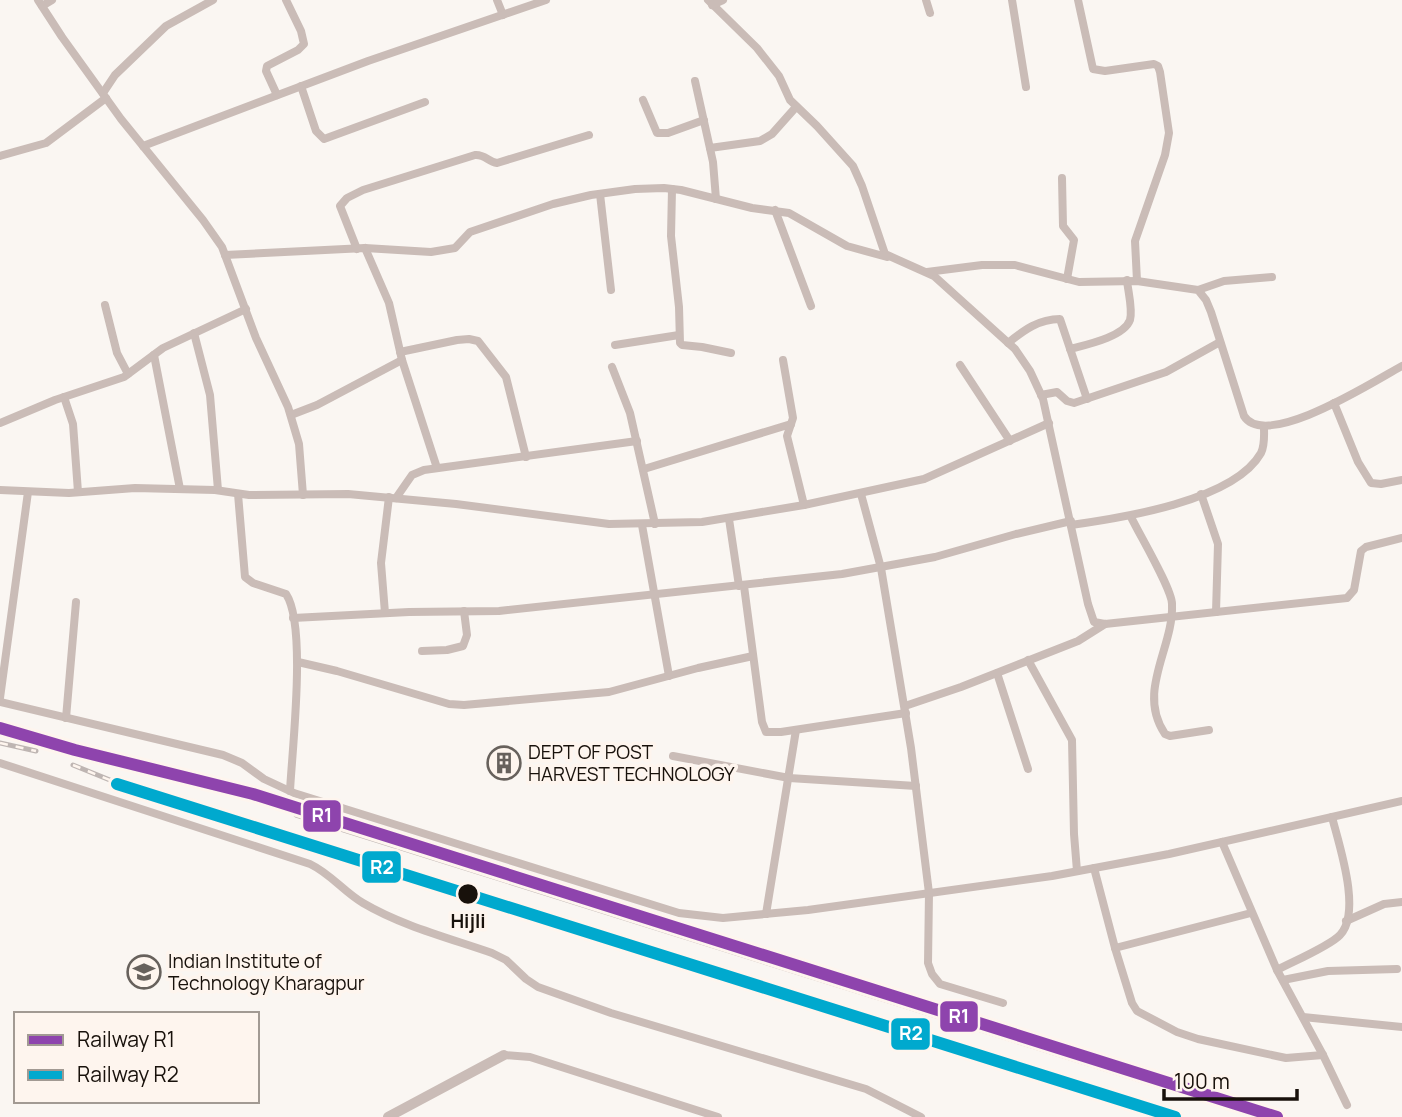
<svg xmlns="http://www.w3.org/2000/svg" width="1402" height="1117" viewBox="0 0 1402 1117" font-family="Manrope,sans-serif">
	<style>
		.lines { fill: none; stroke-linecap: round; stroke-linejoin: round }
		.minor { stroke: #cabcb7; stroke-width: 8 }
		.tertiary { stroke: #cabcb7; stroke-width: 10 }
		.rail-casing { stroke: #beb5b2; stroke-width: 5 }
		.rail { stroke: #fef5ee; stroke-width: 2.5; stroke-dasharray: 8; stroke-linecap: butt }
		.rail-1-casing { stroke: #fef5ee; stroke-width: 18 }
		.rail-2-casing { stroke: #fef5ee; stroke-width: 18 }
		.rail-1 { stroke: #8e44ad; stroke-width: 12 }
		.rail-2 { stroke: #00a9ce; stroke-width: 12 }
		.stop-dot { fill: #18110b; stroke: #fef5ee; stroke-width: 2.5 }
		.labels { text-anchor: middle; dominant-baseline: central; stroke-width: 7; stroke-linejoin: round; paint-order: stroke }
		.poi-label { font-size: 19px; fill: #18110b; stroke: #fef5ee; text-anchor: start }
		.stop-label { font-size: 19px; font-weight: bold; fill: #18110b; stroke: #fef5ee }
		.line-badge { stroke: #fef5ee; stroke-width: 2.5 }
		.badge-label { font-size: 19px; text-anchor: middle; font-weight: bold; fill: #fff }
	</style>
	<rect width="100%" height="100%" fill="#faf6f2"/>
	<g class="lines">
		<g class="minor">
			<polyline points="38,0 62,37 121,119 203,220 222,247 256,338 288,407 299,444 303,495"/>
			<polyline points="497,0 503,15"/>
			<polyline points="708,0 757,48 779,76 790,100 817,126 853,166 862,186 885,254 934,276 1015,349 1030,371 1043,399 1088,604 1094,622 1105,624 1347,598 1354,590 1361,551 1366,547 1402,538"/>
			<polyline points="926,0 930,13"/>
			<polyline points="1012,0 1026,87"/>
			<polyline points="1078,0 1093,69 1105,71 1154,64 1158,66 1160,72 1169,133 1165,155 1135,241 1137,281"/>
			<polyline points="712,5 723,0"/>
			<polyline points="42,6 52,0"/>
			<polyline points="695,81 713,162 716,199"/>
			<polyline points="301,86 316,131 324,139 425,102"/>
			<polyline points="103,93 115,75 166,26 213,0"/>
			<polyline points="277,95 266,71 267,66 298,50 304,44 301,31 286,0"/>
			<polyline points="643,100 657,133 668,133 704,120"/>
			<polyline points="143,146 368,61 546,0"/>
			<polyline points="710,148 760,141 772,134 796,107"/>
			<polyline points="0,156 46,143 106,98"/>
			<polyline points="1062,178 1063,226 1074,240 1067,279"/>
			<polyline points="672,189 671,236 679,307 680,343 682,345 702,347 731,353"/>
			<polyline points="600,194 611,290"/>
			<polyline points="775,210 811,306"/>
			<polyline points="365,248 389,303 402,360 437,468"/>
			<path d="M357,249L340,206L347,198L363,190L475,155C485,154 488,162 497,163L589,135"/>
			<polyline points="225,255 365,248 431,252 455,248 470,232 553,204 591,195 635,189 664,188 681,190 752,208 789,213 847,246 887,257"/>
			<path d="M927,272L982,265H1015L1079,282L1137,281L1198,290L1206,300L1211,312L1244,416C1266,451 1376,380 1402,366"/>
			<polyline points="1198,290 1224,281 1272,277"/>
			<polyline points="105,305 117,353 128,374"/>
			<polyline points="194,333 210,395 218,490"/>
			<path d="M1008,343C1024,330 1039,319 1060,319L1087,399"/>
			<polyline points="615,345 679,335"/>
			<path d="M1070,349C1085,345 1124,337 1130,320C1133,309 1128,292 1127,280"/>
			<polyline points="400,352 457,340 469,339 478,341 506,377 526,457"/>
			<polyline points="154,355 180,489"/>
			<polyline points="783,360 793,418 787,436 804,505"/>
			<polyline points="960,365 1010,441"/>
			<polyline points="612,367 630,413 655,524"/>
			<polyline points="1041,395 1057,392 1067,401 1074,403 1166,372 1220,342"/>
			<polyline points="64,397 73,424 78,492"/>
			<polyline points="1334,403 1358,462 1371,483 1381,484 1402,480"/>
			<polyline points="291,415 317,405 402,360"/>
			<polyline points="0,423 55,400 124,377 163,348 246,309"/>
			<polyline points="644,469 791,424"/>
			<polyline points="0,490 69,493 135,488 215,490 249,495 348,494 456,504 609,524 702,522 804,505 924,479 1049,423"/>
			<path d="M238,494L245,577L253,583L286,594C307,625 292,750 290,791"/>
			<polyline points="861,494 881,568 911,748 929,893 928,963 932,974 940,984 1003,1003"/>
			<polyline points="1201,494 1218,544 1216,612"/>
			<polyline points="396,498 412,475 424,470 637,441"/>
			<path d="M1131,517C1139,534 1172,589 1172,604C1174,648 1136,691 1165,734L1170,736L1209,730"/>
			<polyline points="729,519 739,586"/>
			<polyline points="642,525 669,676"/>
			<path d="M1071,525C1121,518 1234,501 1261,453C1265,445 1264,436 1264,427"/>
			<polyline points="744,586 762,722 766,732 781,732 906,713"/>
			<polyline points="385,613 381,563 389,497"/>
			<polyline points="293,618 409,612 499,611 842,574 935,557 1016,534 1071,521"/>
			<polyline points="422,651 447,650 463,646 467,635 464,611"/>
			<polyline points="1028,660 1072,740 1074,834 1077,871"/>
			<polyline points="298,662 337,671 449,704 464,705 609,692 698,668 753,656"/>
			<polyline points="997,673 1028,769"/>
			<polyline points="0,698 28,492"/>
			<polyline points="0,702 223,755 242,763 264,779 294,793 679,913 723,918 808,910 1052,876 1169,854 1402,801"/>
			<polyline points="905,706 961,687 1078,641 1105,624"/>
			<polyline points="66,718 76,602"/>
			<polyline points="673,756 789,778 916,786"/>
			<path d="M0,763L310,864C331,874 344,892 363,903C402,926 449,938 492,953L506,960L526,979L538,987L611,1013L866,1089L921,1117"/>
			<polyline points="1222,842 1277,970 1323,1055 1347,1105"/>
			<polyline points="1094,868 1115,948 1132,1003 1137,1011 1177,1032 1198,1039 1286,1058 1323,1055"/>
			<polyline points="766,914 796,730"/>
			<polyline points="1346,921 1384,904 1402,902"/>
			<polyline points="1115,948 1251,913"/>
			<path d="M1277,970C1292,962 1330,946 1340,935C1362,912 1339,845 1332,817"/>
			<polyline points="1283,980 1328,971 1397,969"/>
			<polyline points="1303,1017 1402,1027"/>
			<polyline points="504,1055 530,1057 718,1117"/>
		</g>
		<polyline class="tertiary" points="388,1117 504,1055"/>
		<defs>
			<g id="rail">
				<path d="M0,728C102,758 206,780 308,811"/>
				<polyline points="0,743 36,751"/>
				<polyline points="73,765 132,789"/>
				<polyline points="296,815 1258,1117"/>
			</g>
		</defs>
		<use href="#rail" class="rail-casing"/>
		<use href="#rail" class="rail"/>
		<defs>
			<polyline id="rail-1" points="0,728 75,750 253,794 1277,1117"/>
			<polyline id="rail-2" points="117,784 1175,1117"/>
		</defs>
		<use href="#rail-1" class="rail-1-casing"/>
		<use href="#rail-2" class="rail-2-casing"/>
		<use href="#rail-1" class="rail-1"/>
		<use href="#rail-2" class="rail-2"/>
	</g>
	<defs>
		<symbol id="building-ring" viewBox="-11 -11 22 22"><circle r="9.5" fill="#fef5ee" stroke="#67615c" stroke-width="1.5"/><path d="M-4-6H4V6H1V3H-1V6H-4ZM-2.5-4.3h1.7v1.8h-1.7ZM.8-4.3h1.7v1.8H.8ZM-2.5-1h1.7V.8h-1.7ZM.8-1h1.7V.8H.8Z" fill="#67615c"/></symbol>
		<symbol id="university-ring" viewBox="-11 -11 22 22"><circle r="9.5" fill="#fef5ee" stroke="#67615c" stroke-width="1.5"/><path d="M0-5L7-2L0 1L-7-2ZM-4 1L0 2.5L4 1V4Q0 6-4 4Z" fill="#67615c"/></symbol>
	</defs>
	<g fill-rule="evenodd">
		<use href="#building-ring" x="485" y="744" width="38" height="38"/>
		<use href="#university-ring" x="125" y="953" width="38" height="38"/>
	</g>
	<circle class="stop-dot" cx="468" cy="894" r="11"/>
	<g class="labels">
		<g class="poi-label">
			<text x="528" y="752">DEPT OF POST<tspan x="528" dy="22">HARVEST TECHNOLOGY</tspan></text>
			<text x="168" y="961">Indian Institute of<tspan x="168" dy="22">Technology Kharagpur</tspan></text>
		</g>
		<g class="stop-label">
			<text x="468" y="921">Hijli</text>
		</g>
	</g>
	<g class="line-badge">
		<rect x="302" y="799" width="40" height="34" rx="7" fill="#8e44ad"/>
		<rect x="361" y="850" width="41" height="34" rx="7" fill="#00a9ce"/>
		<rect x="939" y="1000" width="40" height="33" rx="7" fill="#8e44ad"/>
		<rect x="890" y="1017" width="41" height="34" rx="7" fill="#00a9ce"/>
	</g>
	<g class="badge-label">
		<text x="322" y="822">R1</text>
		<text x="382" y="874">R2</text>
		<text x="959" y="1023">R1</text>
		<text x="911" y="1040">R2</text>
	</g>
	<rect x="14" y="1012" width="245" height="91" fill="#fef5ee" stroke="#a29a93" stroke-width="2"/>
	<rect x="28" y="1035" width="35" height="10" fill="#8e44ad" stroke="#a29a93" stroke-width="2"/>
	<text x="77" y="1047" font-size="21" fill="#18110b">Railway R1</text>
	<rect x="28" y="1070" width="35" height="10" fill="#00a9ce" stroke="#a29a93" stroke-width="2"/>
	<text x="77" y="1082" font-size="21" fill="#18110b">Railway R2</text>
	<path d="M1164 1089v10h133v-10" fill="none" stroke="#18110b" stroke-width="3.5"/>
	<text x="1174" y="1089" font-size="21" fill="#18110b" stroke="#fef5ee" stroke-width="5" paint-order="stroke">100 m</text>
</svg>
